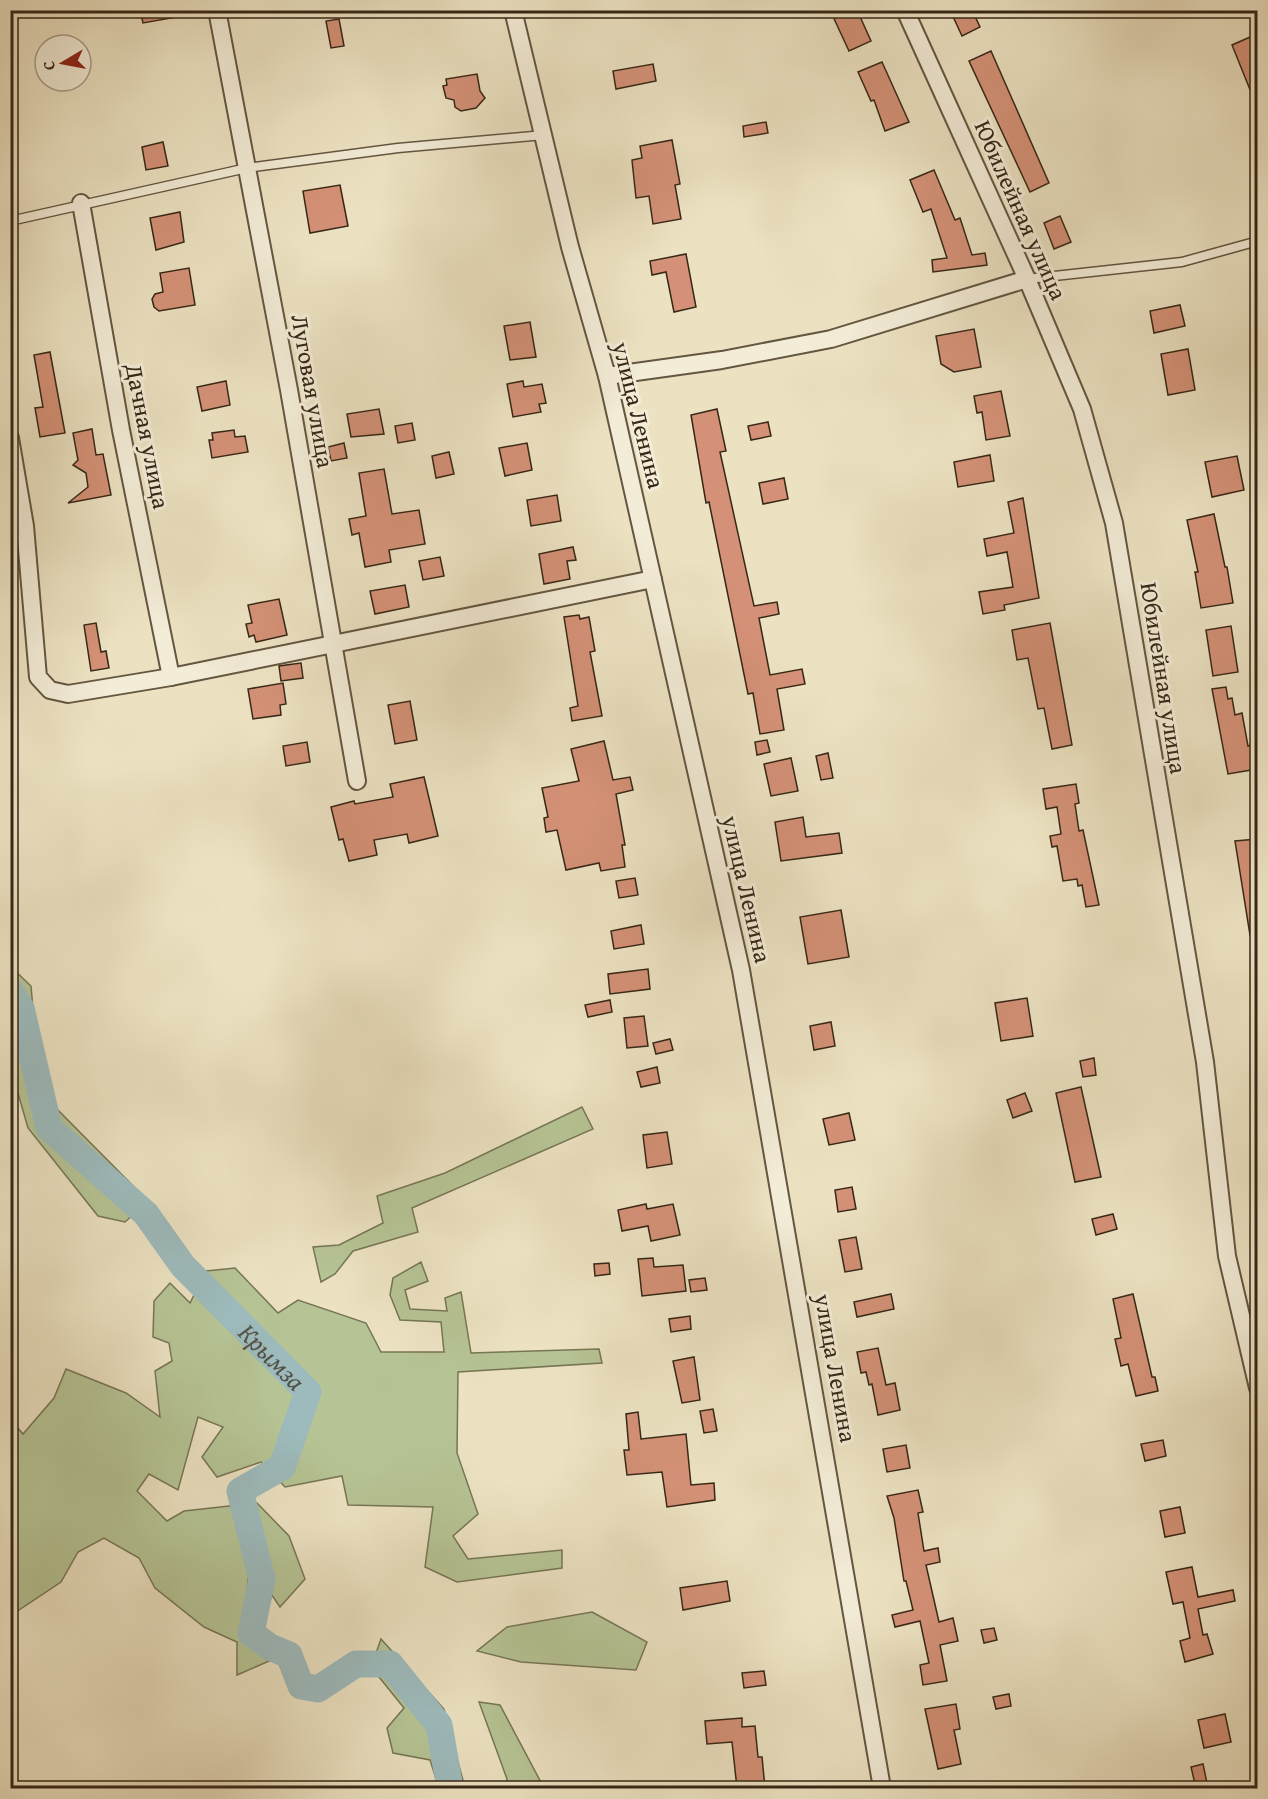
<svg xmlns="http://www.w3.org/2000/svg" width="1268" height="1799" viewBox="0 0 1268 1799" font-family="'Gentium Book Plus',serif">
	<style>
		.green { fill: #b6c495; stroke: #767656; stroke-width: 1.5 }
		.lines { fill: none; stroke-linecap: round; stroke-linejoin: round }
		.river { stroke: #9dbbbd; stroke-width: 27 }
		.building { fill: #d49177; stroke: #362716; stroke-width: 1.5 }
		.lane-casing { stroke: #645641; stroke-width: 11 }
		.street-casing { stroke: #645641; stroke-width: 20 }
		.lane { stroke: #f3ecd7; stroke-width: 8 }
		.street { stroke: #f3ecd7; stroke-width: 16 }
		.labels { text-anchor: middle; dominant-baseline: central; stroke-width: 6; stroke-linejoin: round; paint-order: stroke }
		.street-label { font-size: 24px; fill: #362716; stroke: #f3ecd7 }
		.water-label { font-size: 26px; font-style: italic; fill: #555348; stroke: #f3ecd7 }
	</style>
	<rect width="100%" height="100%" fill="#ece2c2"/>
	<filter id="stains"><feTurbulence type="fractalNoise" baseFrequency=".00333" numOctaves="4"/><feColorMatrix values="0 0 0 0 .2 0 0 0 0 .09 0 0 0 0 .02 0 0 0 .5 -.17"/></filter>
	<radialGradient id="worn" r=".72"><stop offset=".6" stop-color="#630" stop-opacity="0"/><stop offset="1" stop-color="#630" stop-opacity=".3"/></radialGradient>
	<g class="green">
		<polygon points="10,966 31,986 35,1032 55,1107 148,1201 125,1222 98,1216 28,1128 11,1069"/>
		<polygon points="582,1107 593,1129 412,1208 418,1232 353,1251 335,1274 321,1282 313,1247 339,1245 383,1223 377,1196 445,1173"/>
		<polygon points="421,1262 428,1281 405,1290 410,1309 447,1311 445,1298 461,1292 471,1353 599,1349 602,1363 458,1372 457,1453 478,1514 453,1536 468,1559 562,1550 562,1568 457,1582 425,1567 433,1507 348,1505 342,1476 285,1487 261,1462 217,1477 202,1457 223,1427 198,1417 178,1490 149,1474 137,1491 167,1521 184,1511 257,1503 289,1536 305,1579 280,1607 250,1563 244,1620 276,1658 237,1675 237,1642 204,1627 155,1588 139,1558 104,1538 78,1552 61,1582 16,1612 11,1611 11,1420 23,1434 54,1398 66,1369 126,1393 160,1417 155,1371 172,1361 169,1343 153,1337 154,1301 170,1283 190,1303 206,1271 235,1268 278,1313 298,1300 366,1323 381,1352 444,1352 441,1322 400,1320 390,1295 393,1278"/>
		<polygon points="592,1612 647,1642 636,1670 521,1662 477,1651 507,1627"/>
		<polygon points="381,1639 444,1709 465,1788 439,1788 430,1760 393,1753 387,1728 404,1708 371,1667"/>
		<polygon points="479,1702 500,1705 544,1788 504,1788 507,1779"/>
	</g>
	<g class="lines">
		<path class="river" id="s1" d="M10,991L21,1008L49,1128L146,1214L183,1266L308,1392L282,1467L240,1491L262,1579L251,1633L270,1647L289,1655L301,1686L318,1689L356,1664H390L439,1725L450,1788"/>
	</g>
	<g class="building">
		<polygon points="140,10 176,10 177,17 143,23"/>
		<polygon points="830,10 857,10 871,41 849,51"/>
		<polygon points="950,10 972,10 980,27 962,36"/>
		<polygon points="339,19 344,46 331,48 326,21"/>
		<polygon points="1257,34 1257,107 1232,45"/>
		<polygon points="991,51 1049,183 1030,192 969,61"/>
		<polygon points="882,62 909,122 885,131 874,100 871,101 858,72"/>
		<polygon points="653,64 656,81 616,89 613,71"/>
		<polygon points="477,74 480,91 485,98 476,108 461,111 455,107 454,100 446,98 443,86 447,85 446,79"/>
		<polygon points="766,122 768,133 744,137 743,126"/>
		<polygon points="672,140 680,184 675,185 681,219 653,224 649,196 636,198 632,160 642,158 640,146"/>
		<polygon points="163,142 168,166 146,170 142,147"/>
		<polygon points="934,170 955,220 960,218 972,255 985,253 987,265 933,272 932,260 947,258 931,209 923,212 910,180"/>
		<polygon points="340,185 348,226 310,233 303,191"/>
		<polygon points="180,212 184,242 156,250 150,218"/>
		<polygon points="1060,216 1071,242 1054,249 1044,223"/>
		<polygon points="686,254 696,307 674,312 666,272 652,275 650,261"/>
		<polygon points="189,268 195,305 159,311 154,307 152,299 155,294 163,292 160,273"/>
		<polygon points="1180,305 1185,326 1154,333 1150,311"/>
		<polygon points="530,322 536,357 510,360 504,326"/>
		<polygon points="974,329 981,367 954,372 941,364 936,336"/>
		<polygon points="1188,349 1195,390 1168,395 1161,354"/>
		<polygon points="50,352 65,433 40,437 35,408 43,407 34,355"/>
		<polygon points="226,381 230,405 202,411 197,387"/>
		<polygon points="523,381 524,387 542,384 546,403 539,404 541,412 513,417 507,384"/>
		<polygon points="1001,391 1010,436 986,440 982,412 977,413 974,396"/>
		<polygon points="379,409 384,434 351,437 347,414"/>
		<polygon points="717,409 726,451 720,452 754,606 777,602 779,614 759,618 770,675 802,669 805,684 777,689 784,730 760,734 753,693 748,694 709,502 706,503 691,415"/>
		<polygon points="768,422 771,436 751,440 748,426"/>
		<polygon points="412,423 415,440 398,443 395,426"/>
		<polygon points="92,429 96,455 103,454 111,495 68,503 88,487 86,473 73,465 78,460 73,433"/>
		<polygon points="234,430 235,437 245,436 248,452 212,458 209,440 213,440 212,433"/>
		<polygon points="344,443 347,458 331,461 328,447"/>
		<polygon points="527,443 532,470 505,476 499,448"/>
		<polygon points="449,452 454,474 436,478 432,456"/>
		<polygon points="990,455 994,481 958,487 954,462"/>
		<polygon points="1237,456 1244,490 1212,497 1205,462"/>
		<polygon points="384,469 392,514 419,510 425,544 389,550 391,562 365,567 359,533 352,535 349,519 366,516 359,473"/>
		<polygon points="784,478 788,499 763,504 759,483"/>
		<polygon points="557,495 561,521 531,526 527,500"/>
		<polygon points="1023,498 1039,598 1004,605 1005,610 983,614 979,592 1013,587 1007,552 987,556 984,539 1014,533 1008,502"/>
		<polygon points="1214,514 1225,567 1227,567 1233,603 1201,608 1195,572 1198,572 1187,520"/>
		<polygon points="573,547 576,560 567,561 570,579 544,584 539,554"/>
		<polygon points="440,557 444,576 423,580 419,561"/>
		<polygon points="405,585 409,607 375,614 370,591"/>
		<polygon points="279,599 287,635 256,642 254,635 249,637 246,624 252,623 248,605"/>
		<polygon points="579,615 580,619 589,617 595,651 590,652 602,716 572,721 570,708 578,706 564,617"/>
		<polygon points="96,623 101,652 106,651 109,668 91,671 84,625"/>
		<polygon points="1050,623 1072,745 1052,749 1044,708 1038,709 1028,658 1017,660 1012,630"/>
		<polygon points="1231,626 1238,672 1213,676 1206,630"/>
		<polygon points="301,663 303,678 281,681 279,666"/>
		<polygon points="283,683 286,704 280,705 281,715 253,719 248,689"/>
		<polygon points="1226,687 1228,699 1232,698 1235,715 1242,713 1248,746 1256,744 1257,769 1228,774 1212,689"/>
		<polygon points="410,701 417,740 395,744 388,705"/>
		<polygon points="767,740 770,752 757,755 755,742"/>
		<polygon points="604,741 613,780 630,777 633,790 616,794 625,845 622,845 625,867 601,871 599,863 566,870 557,830 546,832 544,818 548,817 542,788 579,781 571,749"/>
		<polygon points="307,742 310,762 286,766 283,746"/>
		<polygon points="828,753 833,778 821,780 816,756"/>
		<polygon points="791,758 798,791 771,796 764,764"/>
		<polygon points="424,777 438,836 409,843 407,834 374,840 377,855 349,861 343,839 339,840 331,807 354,801 355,804 393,797 390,784"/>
		<polygon points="1076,784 1079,803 1075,804 1079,831 1083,830 1099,905 1086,907 1082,885 1078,886 1077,879 1063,881 1057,846 1052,847 1050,836 1061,834 1057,807 1046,809 1043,789"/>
		<polygon points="803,817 806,837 839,833 842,853 781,861 775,822"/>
		<polygon points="1257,839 1257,935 1250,935 1235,841"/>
		<polygon points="635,878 638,895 619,898 616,881"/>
		<polygon points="841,910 849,957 808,964 800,917"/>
		<polygon points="641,925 644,944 614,949 611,931"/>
		<polygon points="648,969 650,989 610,994 608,974"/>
		<polygon points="1027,998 1033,1036 1001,1041 995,1003"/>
		<polygon points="610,1000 612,1012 588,1017 585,1005"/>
		<polygon points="644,1016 648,1046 627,1048 624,1018"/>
		<polygon points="831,1022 835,1046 814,1050 810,1026"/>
		<polygon points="670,1039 673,1050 656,1054 653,1043"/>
		<polygon points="1094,1058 1096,1075 1083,1077 1080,1061"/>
		<polygon points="657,1067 660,1083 641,1087 637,1072"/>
		<polygon points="1081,1087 1101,1177 1075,1182 1056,1093"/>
		<polygon points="1025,1093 1032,1111 1013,1118 1007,1100"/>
		<polygon points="849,1113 855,1140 829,1145 823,1119"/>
		<polygon points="667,1132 672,1164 647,1168 643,1135"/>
		<polygon points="852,1187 856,1209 838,1212 835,1190"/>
		<polygon points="646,1204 647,1209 673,1204 680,1235 651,1241 648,1226 622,1231 618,1210"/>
		<polygon points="1113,1214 1117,1229 1096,1235 1092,1219"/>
		<polygon points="856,1237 862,1269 845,1272 839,1240"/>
		<polygon points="653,1258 654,1267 683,1265 686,1291 642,1296 638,1259"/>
		<polygon points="609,1263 610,1274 595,1276 594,1264"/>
		<polygon points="705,1278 707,1290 691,1292 689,1280"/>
		<polygon points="891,1294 894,1309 857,1317 854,1302"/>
		<polygon points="1133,1294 1152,1377 1155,1377 1158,1391 1136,1396 1128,1364 1121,1366 1115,1339 1121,1338 1113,1299"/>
		<polygon points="690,1316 691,1329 671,1332 669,1319"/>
		<polygon points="878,1348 886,1385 895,1383 900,1410 878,1415 872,1384 869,1385 866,1372 861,1373 857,1352"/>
		<polygon points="694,1357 700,1400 682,1403 673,1361"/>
		<polygon points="713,1409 717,1431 704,1433 700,1411"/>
		<polygon points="638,1412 641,1439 686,1434 691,1485 714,1483 715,1500 667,1507 662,1472 627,1475 624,1450 629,1450 626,1414"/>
		<polygon points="1163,1440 1166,1456 1145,1461 1141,1444"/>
		<polygon points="906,1445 910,1468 887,1472 883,1449"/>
		<polygon points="918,1490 923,1512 918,1513 924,1551 938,1548 940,1562 926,1565 939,1622 953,1618 958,1641 940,1645 947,1681 923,1685 920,1665 929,1663 920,1621 895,1627 892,1615 913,1610 906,1581 904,1581 894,1518 887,1496"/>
		<polygon points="1180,1507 1185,1533 1165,1537 1160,1511"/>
		<polygon points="1192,1567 1198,1597 1233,1590 1235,1601 1198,1609 1203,1635 1207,1634 1213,1654 1185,1662 1180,1641 1190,1638 1183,1602 1173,1604 1166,1572"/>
		<polygon points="727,1581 730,1601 683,1610 680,1588"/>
		<polygon points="994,1628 997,1640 984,1643 981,1630"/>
		<polygon points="764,1671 766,1685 744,1688 742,1673"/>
		<polygon points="1009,1694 1011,1706 996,1709 993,1697"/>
		<polygon points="956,1704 960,1729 954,1730 961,1764 938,1769 925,1709"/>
		<polygon points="1225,1714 1231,1742 1204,1748 1198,1720"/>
		<polygon points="742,1718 742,1727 755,1726 758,1757 762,1757 765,1788 737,1788 732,1742 707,1744 705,1721"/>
		<polygon points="1203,1764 1208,1788 1196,1788 1191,1767"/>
	</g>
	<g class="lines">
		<defs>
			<g id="lane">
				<polyline points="10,221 247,168 398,148 544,135"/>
				<polyline points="1027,279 1182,262 1258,241"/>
				<polyline points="1246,1337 1258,1333"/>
			</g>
			<g id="street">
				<polyline points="217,10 289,390 357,781"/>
				<polyline points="513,10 570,247 607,376 741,970 882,1788"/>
				<polyline points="905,10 1027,279 1082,409 1114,523 1205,1062 1227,1256 1258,1388"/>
				<polyline points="81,203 121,430 171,677"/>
				<polyline points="607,376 722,360 831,339 1027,279"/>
				<polyline points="10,438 25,526 38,677 50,690 68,694 171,677 653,579"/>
			</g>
		</defs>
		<use href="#lane" class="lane-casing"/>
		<use href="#street" class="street-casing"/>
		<use href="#lane" class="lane"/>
		<use href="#street" class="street"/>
	</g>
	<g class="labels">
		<g class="street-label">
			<text transform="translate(1021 210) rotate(66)">Юбилейная улица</text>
			<text transform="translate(313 391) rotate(80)">Луговая улица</text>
			<text transform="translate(639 415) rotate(76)">улица Ленина</text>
			<text transform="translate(148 436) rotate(79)">Дачная улица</text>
			<text transform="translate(1164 678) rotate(81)">Юбилейная улица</text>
			<text transform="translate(747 889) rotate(77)">улица Ленина</text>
			<text transform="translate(836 1368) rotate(80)">улица Ленина</text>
		</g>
		<g class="water-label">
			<text stroke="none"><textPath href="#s1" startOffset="464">Крымза</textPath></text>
		</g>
	</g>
	<rect width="1268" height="1799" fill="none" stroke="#ece2c2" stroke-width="36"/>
	<rect x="12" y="12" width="1244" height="1775" fill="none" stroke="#362716" stroke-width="3"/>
	<rect x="18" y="18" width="1232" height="1763" fill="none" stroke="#362716" stroke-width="1.5"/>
	<g transform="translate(63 63) rotate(260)"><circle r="28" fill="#f3ecd7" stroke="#a79d8a" stroke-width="1.5"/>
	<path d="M0-4.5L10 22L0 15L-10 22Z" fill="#8f2418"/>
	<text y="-9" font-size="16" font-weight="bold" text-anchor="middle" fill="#362716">С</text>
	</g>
	<rect width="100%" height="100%" filter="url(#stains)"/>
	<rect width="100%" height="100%" fill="url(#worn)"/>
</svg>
